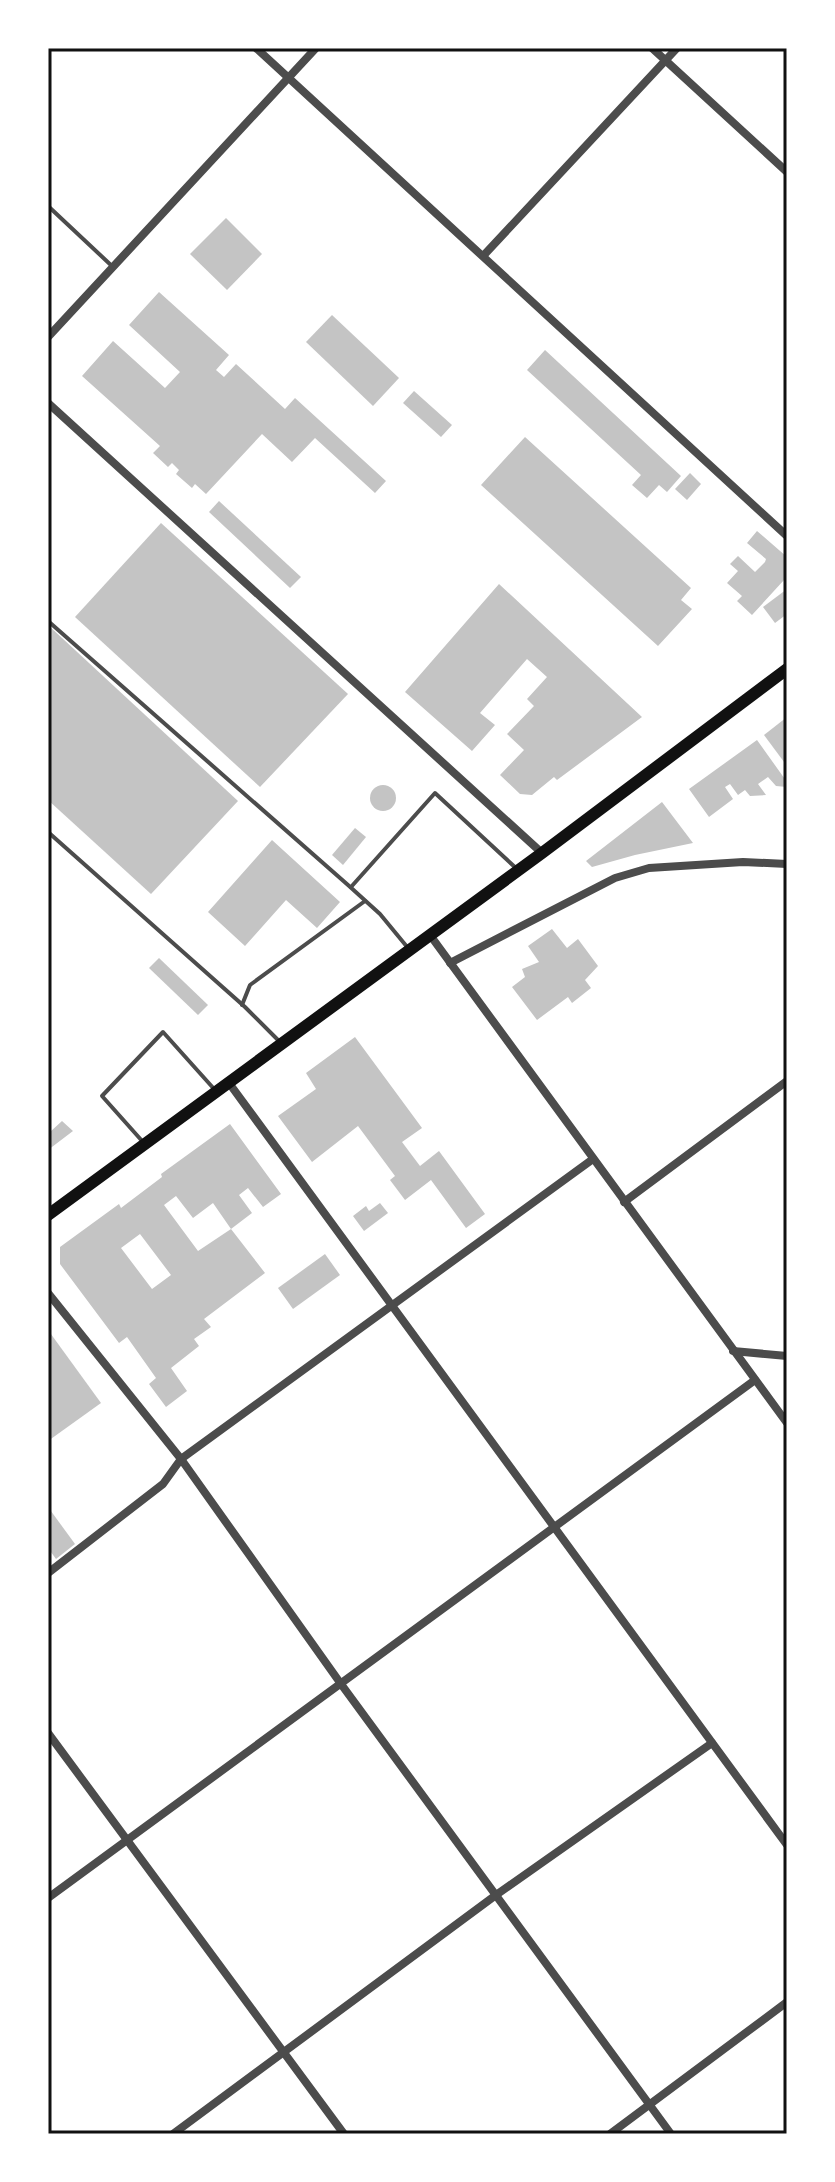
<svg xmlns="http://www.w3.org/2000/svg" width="835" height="2182" viewBox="0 0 835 2182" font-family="'Source Sans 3',sans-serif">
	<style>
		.building { fill: #c4c4c4; fill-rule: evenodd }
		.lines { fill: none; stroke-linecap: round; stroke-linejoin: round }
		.service { stroke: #4c4c4c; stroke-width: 4 }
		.minor { stroke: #4c4c4c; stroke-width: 8 }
		.primary { stroke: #111; stroke-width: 12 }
		.neatline { fill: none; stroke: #111; stroke-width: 3 }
	</style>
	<rect width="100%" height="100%" fill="#fff"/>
	<g class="building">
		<polygon points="226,218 262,254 227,290 190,254"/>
		<polygon points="159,292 229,355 216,370 224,377 236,364 285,409 295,398 386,481 375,493 315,438 292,462 262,434 206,494 195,484 192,488 176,474 179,470 172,463 168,467 153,453 160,446 82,376 113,341 165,388 180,372 129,325"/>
		<polygon points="332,315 399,378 373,406 306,342"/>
		<polygon points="545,350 681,476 667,492 659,485 647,498 632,485 641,475 527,370"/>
		<polygon points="414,391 452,425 441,437 403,403"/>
		<polygon points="525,437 691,588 681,600 692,609 658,646 481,485"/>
		<polygon points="690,473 701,484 687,500 675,489"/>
		<polygon points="219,501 301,577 290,588 209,512"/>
		<polygon points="161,523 348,694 260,787 75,617"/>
		<polygon points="757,531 787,557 787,582 784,580 752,615 737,601 742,596 727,583 738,571 730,564 738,556 755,572 765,562 766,559 747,543"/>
		<polygon points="499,584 642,717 557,780 554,777 532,795 520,794 500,775 524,750 507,734 534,706 527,699 547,677 527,659 480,713 495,725 472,751 405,692"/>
		<polygon points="787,589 787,614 775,623 763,607"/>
		<polygon points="48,625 238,801 151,894 48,800"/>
		<polygon points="787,717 787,766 764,735"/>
		<polygon points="757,740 787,782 787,787 776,786 768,777 758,784 766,795 750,796 745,790 738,795 730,784 725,787 733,799 709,817 689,789"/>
		<circle cx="383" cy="798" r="13"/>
		<polygon points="662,802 693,843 635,855 592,867 586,861"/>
		<polygon points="355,828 366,837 343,865 332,855"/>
		<polygon points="272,840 340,902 317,928 286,900 245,946 208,912"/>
		<polygon points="552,929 567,948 578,939 598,966 585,980 591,988 572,1003 568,997 537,1020 512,987 525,977 522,969 539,962 528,946"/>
		<polygon points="159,958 208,1005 198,1015 149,968"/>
		<polygon points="355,1037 422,1128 402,1142 420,1166 439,1151 485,1214 466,1228 431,1180 405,1200 390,1180 395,1176 358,1126 312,1162 278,1116 316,1089 306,1073"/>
		<polygon points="62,1121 73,1131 48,1150 48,1130 50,1132"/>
		<path d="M230,1124L281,1194L263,1207L248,1188L239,1195L252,1213L231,1229L213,1203L193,1218L176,1196L164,1205L198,1251L231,1229L265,1273L204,1319L211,1327L194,1339L199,1346L171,1368L187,1391L166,1407L149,1384L156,1378L127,1337L119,1343L60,1264V1247L119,1204L121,1208L162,1177L161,1174ZM140,1234L171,1275L152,1289L121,1248Z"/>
		<polygon points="380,1203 388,1213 364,1231 353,1216 366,1206 369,1211"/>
		<polygon points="325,1254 340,1275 293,1309 278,1288"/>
		<polygon points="48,1330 101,1403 48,1441"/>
		<polygon points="48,1507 75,1544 56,1559 48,1548"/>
	</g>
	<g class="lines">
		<g class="service">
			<polyline points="48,206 113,267"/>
			<polyline points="48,621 348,885 380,914 408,948"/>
			<polyline points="48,832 245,1007 279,1041"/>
			<polyline points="351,887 435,793 517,869"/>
			<polyline points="242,1005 250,985 365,901"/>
			<polyline points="143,1142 102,1096 163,1032 215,1090"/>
		</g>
		<g class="minor">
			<polyline points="256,48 787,536"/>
			<polyline points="652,48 787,172"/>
			<polyline points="484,255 677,48"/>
			<polyline points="48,337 316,48"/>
			<polyline points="48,403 542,853"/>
			<polyline points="430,935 787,1423"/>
			<polyline points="450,963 615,878 649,868 743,862 787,864"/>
			<polyline points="229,1083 787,1845"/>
			<polyline points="624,1202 787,1081"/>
			<polyline points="48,1293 181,1459 341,1684 671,2134"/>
			<polyline points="733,1351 787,1356"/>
			<polyline points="48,1573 163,1484 181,1459 593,1159"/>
			<polyline points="48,1733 344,2134"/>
			<polyline points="48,1898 755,1380"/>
			<polyline points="173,2134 496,1895 712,1743"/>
			<polyline points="610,2134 787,2002"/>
		</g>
		<polyline class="primary" points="48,1215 542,853 787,669"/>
	</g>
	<rect width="835" height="2182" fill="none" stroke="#ffffff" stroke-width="100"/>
	<rect x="50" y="50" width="735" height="2082" class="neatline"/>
</svg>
